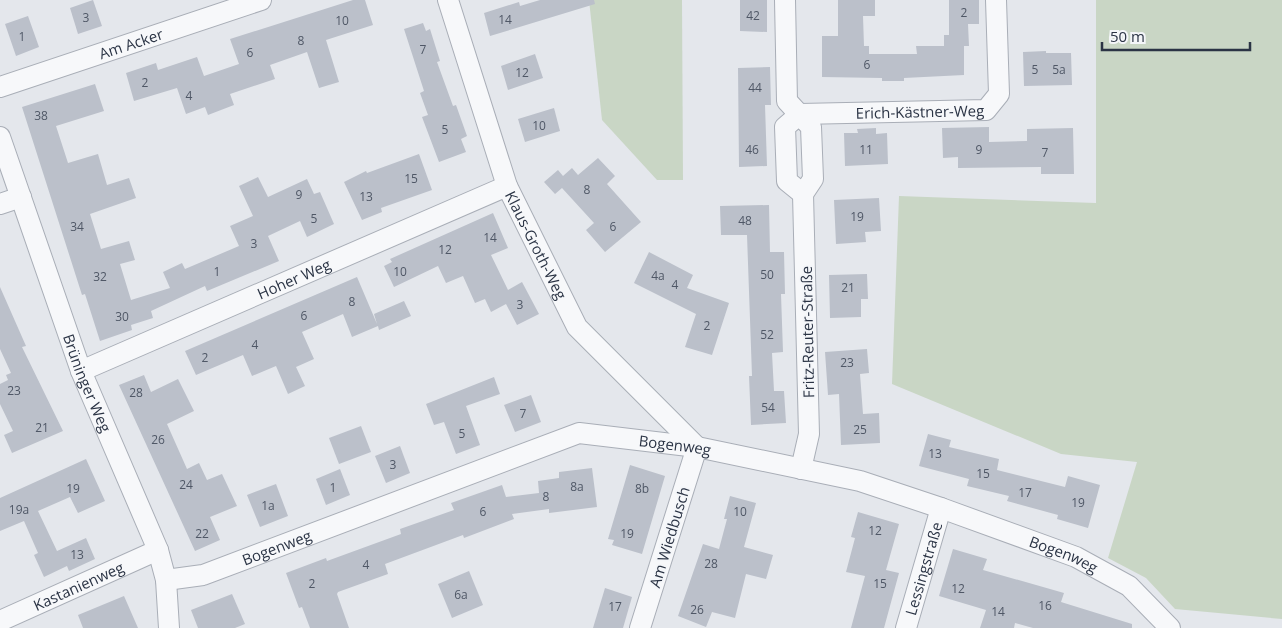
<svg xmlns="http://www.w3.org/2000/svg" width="1282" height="628" viewBox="0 0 1282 628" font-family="'Open Sans',sans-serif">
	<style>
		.green { fill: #c9d6c5 }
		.building { fill: #bbc0ca }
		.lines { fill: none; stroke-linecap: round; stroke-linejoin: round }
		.minor-casing { stroke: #a9aeb7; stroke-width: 22 }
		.minor { stroke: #f7f8fa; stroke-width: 20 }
		.labels { text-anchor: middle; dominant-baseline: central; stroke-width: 4; stroke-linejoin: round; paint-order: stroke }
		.number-label { font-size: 12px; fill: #4f5766 }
		.street-label { font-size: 15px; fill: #2b3445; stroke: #f4f6f9 }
	</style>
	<rect width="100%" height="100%" fill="#e4e7ec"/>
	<g class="green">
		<polygon points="589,0 682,0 683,180 657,180 602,120"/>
		<polygon points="1096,0 1282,0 1282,619 1175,609 1146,578 1108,558 1137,462 1061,454 892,384 899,196 1096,203"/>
	</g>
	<g class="building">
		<polygon points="93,0 102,26 78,34 70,8"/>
		<polygon points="353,0 365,0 373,25 326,40 339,82 319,88 307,52 270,65 275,79 230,94 234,105 208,115 205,107 186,114 177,88 134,101 126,73 156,63 158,70 197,57 204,76 239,64 230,39"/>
		<polygon points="540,0 594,0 595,4 490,36 484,13 519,2 520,6"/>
		<polygon points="740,0 767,0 767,32 740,31"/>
		<polygon points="838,0 875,0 875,16 863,16 864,46 869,46 869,54 917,54 916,46 944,46 944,35 949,35 949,0 979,0 979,24 968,24 969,46 964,46 964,75 904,78 904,81 882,81 882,78 822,77 822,36 838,36"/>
		<polygon points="28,16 39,47 16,56 5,24"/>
		<polygon points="423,23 426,31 430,29 440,61 437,62 453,106 456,105 467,136 461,139 466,152 439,162 422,117 428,115 420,93 424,91 404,29"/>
		<polygon points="1046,51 1046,53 1071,53 1072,85 1024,86 1023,52"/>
		<polygon points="535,54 543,78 508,90 501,66"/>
		<polygon points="770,67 771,105 765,105 767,166 739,167 738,68"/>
		<polygon points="95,84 104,111 56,126 68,163 98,154 107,185 129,178 136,198 90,214 101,249 129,241 135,260 120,264 131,300 170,288 163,272 182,263 185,269 239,246 230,226 253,216 239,186 258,177 268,197 307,179 314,194 320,192 334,224 307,237 300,221 268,236 279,261 207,291 205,286 151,311 153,318 131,325 132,330 100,341 85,294 82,295 22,107"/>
		<polygon points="554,108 560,131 525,142 518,119"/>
		<polygon points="989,127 989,142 1027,141 1027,129 1073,128 1074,174 1041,174 1041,167 958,168 958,157 943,158 942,128"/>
		<polygon points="876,128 876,134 887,133 888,164 845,166 844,133 858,133 857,129"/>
		<polygon points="419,154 432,190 381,208 382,212 362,220 344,182 366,171 367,173"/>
		<polygon points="598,158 615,176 607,184 641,222 605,252 586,230 594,223 562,188 555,194 544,182 558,170 563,176 572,168 578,175"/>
		<polygon points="879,198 881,231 865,232 866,242 836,244 834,200"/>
		<polygon points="769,205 770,252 784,252 785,294 781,294 783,352 772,353 774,391 784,391 786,423 751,425 749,376 752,376 747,235 721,235 720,206"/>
		<polygon points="493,213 508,248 491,255 508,290 522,282 539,314 517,325 506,304 491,312 485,299 475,303 463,276 446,283 438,266 394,287 384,266 392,262 390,259"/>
		<polygon points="649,252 693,275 687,288 729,303 712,355 685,347 696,314 634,283"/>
		<polygon points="867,274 868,299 861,299 861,317 830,318 829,275"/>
		<polygon points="357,277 377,324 374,314 404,301 411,316 379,330 378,326 352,337 343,314 302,332 314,359 296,367 305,386 288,394 276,366 252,376 243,355 196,375 185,351"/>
		<polygon points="0,287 26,346 22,347 63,431 12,453 4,435 13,431 0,404 0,384 8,380 6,375 11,373 0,349"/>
		<polygon points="867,349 869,373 860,374 863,414 879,413 880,443 841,445 839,394 828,395 825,352"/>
		<polygon points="144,375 151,392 178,379 194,411 167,424 187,469 199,463 207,480 222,474 237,506 210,517 220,540 195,551 119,385"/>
		<polygon points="494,377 500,394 466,406 480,445 456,454 444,422 434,425 426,404"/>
		<polygon points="531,395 541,422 515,432 504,405"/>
		<polygon points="361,426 371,452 339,464 329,438"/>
		<polygon points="928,434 951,440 949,447 999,459 997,470 1065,487 1068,476 1100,485 1088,528 1057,519 1058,515 1007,501 1009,496 967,486 969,479 919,466"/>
		<polygon points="400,446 410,473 386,483 375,456"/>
		<polygon points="86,459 105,501 78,513 70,497 38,511 57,551 86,538 95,559 69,571 67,566 44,577 34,555 38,553 24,521 0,531 0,498"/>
		<polygon points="630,465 665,476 642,554 612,545 614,540 608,539"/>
		<polygon points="592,468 597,507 549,513 549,509 512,514 514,519 464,538 463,535 385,564 388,574 338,592 337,594 349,628 310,628 302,607 299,608 286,573 326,558 327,561 401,534 400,529 454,510 451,503 502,485 506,497 539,493 538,481 559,478 559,472"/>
		<polygon points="340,469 350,495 326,505 316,479"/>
		<polygon points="276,484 288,516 260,527 247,495"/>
		<polygon points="730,496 756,503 744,547 773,555 766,579 746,574 735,618 712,612 706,627 678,616 703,544 719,549 727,519 724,519"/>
		<polygon points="858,512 899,524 886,570 899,573 884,628 851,628 865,576 846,572 855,538 851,537"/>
		<polygon points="953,549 987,559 983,570 1064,593 1061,602 1132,624 1132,628 1033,628 1015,623 1014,628 980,628 986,610 939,596"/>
		<polygon points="469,571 483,605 452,618 438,584"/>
		<polygon points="605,588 632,597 623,628 593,628"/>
		<polygon points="232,594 245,624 235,628 198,628 191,610"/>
		<polygon points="124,596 138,628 83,628 78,615"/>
	</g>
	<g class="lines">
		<defs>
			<g id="minor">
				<path id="s1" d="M448,0L507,186L577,327L697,447L640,628"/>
				<polyline points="785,0 787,101 811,127 813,179 803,194 787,181 785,127 800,114"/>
				<path id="s2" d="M0,87L261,0"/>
				<path id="s3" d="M800,114L986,110L999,94L996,0"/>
				<path id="s4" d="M0,137L81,371L158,550L166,580L169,628"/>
				<polyline points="0,204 21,197"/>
				<path id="s5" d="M81,371L507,186"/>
				<polyline points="801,469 809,434 803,194"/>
				<path id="s6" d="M166,580L203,575L579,433L697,447L860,481L941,508L1076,557L1129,586L1170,628"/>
				<path id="s7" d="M0,621L158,550"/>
				<path id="s8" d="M906,628L941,508"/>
			</g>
		</defs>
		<use href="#minor" class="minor-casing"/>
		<use href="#minor" class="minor"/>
	</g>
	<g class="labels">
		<g class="number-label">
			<text x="964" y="12">2</text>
			<text x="753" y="15">42</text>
			<text x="86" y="17">3</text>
			<text x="505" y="19">14</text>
			<text x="342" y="20">10</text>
			<text x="22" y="36">1</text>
			<text x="301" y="40">8</text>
			<text x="423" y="49">7</text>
			<text x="250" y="52">6</text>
			<text x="867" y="64">6</text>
			<text x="1035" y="69">5</text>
			<text x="1059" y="69">5a</text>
			<text x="522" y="72">12</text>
			<text x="145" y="82">2</text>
			<text x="755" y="87">44</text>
			<text x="189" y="95">4</text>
			<text x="41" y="115">38</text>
			<text x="539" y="125">10</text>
			<text x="445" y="129">5</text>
			<text x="752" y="149">46</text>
			<text x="866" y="149">11</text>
			<text x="979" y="149">9</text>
			<text x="1045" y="152">7</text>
			<text x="411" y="178">15</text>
			<text x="587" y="189">8</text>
			<text x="299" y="194">9</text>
			<text x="366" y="196">13</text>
			<text x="857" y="216">19</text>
			<text x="314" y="218">5</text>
			<text x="745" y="220">48</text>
			<text x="77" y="226">34</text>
			<text x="613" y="226">6</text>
			<text x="490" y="237">14</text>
			<text x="254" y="243">3</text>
			<text x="445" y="249">12</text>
			<text x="217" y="271">1</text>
			<text x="400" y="271">10</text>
			<text x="767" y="274">50</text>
			<text x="658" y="275">4a</text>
			<text x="100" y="276">32</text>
			<text x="675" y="284">4</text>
			<text x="848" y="287">21</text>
			<text x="352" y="301">8</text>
			<text x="520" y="304">3</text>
			<text x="304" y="315">6</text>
			<text x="122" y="316">30</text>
			<text x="707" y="325">2</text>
			<text x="767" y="334">52</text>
			<text x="255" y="344">4</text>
			<text x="205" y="357">2</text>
			<text x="847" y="362">23</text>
			<text x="14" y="390">23</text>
			<text x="136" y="392">28</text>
			<text x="768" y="407">54</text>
			<text x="523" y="413">7</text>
			<text x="42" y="427">21</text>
			<text x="860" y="429">25</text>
			<text x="462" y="433">5</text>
			<text x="158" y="439">26</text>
			<text x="935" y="453">13</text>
			<text x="393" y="464">3</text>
			<text x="983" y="473">15</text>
			<text x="186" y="484">24</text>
			<text x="577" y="486">8a</text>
			<text x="333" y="487">1</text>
			<text x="73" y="488">19</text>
			<text x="642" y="488">8b</text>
			<text x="1025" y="492">17</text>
			<text x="546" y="496">8</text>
			<text x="1078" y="502">19</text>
			<text x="268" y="505">1a</text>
			<text x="19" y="509">19a</text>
			<text x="483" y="511">6</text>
			<text x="740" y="511">10</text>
			<text x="875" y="530">12</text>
			<text x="202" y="533">22</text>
			<text x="627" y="533">19</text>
			<text x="77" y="554">13</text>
			<text x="711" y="563">28</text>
			<text x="366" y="564">4</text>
			<text x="312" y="583">2</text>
			<text x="880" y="583">15</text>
			<text x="958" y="588">12</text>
			<text x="461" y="594">6a</text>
			<text x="1045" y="605">16</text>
			<text x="615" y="606">17</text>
			<text x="697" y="609">26</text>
			<text x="998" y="611">14</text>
		</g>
		<g class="street-label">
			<text stroke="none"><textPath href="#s2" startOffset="138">Am Acker</textPath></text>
			<text stroke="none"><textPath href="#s3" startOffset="120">Erich-Kästner-Weg</textPath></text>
			<text stroke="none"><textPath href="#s1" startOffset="261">Klaus-Groth-Weg</textPath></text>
			<text stroke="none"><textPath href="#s5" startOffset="232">Hoher Weg</textPath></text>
			<text transform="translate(807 332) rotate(-91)">Fritz-Reuter-Straße</text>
			<text stroke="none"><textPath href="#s4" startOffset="261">Brüninger Weg</textPath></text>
			<text stroke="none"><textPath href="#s6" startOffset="536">Bogenweg</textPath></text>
			<text transform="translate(669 537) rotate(-73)">Am Wiedbusch</text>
			<text stroke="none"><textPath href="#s6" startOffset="116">Bogenweg</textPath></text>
			<text stroke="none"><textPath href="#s6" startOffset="941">Bogenweg</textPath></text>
			<text stroke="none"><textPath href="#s8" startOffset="62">Lessingstraße</textPath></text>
			<text stroke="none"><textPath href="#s7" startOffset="86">Kastanienweg</textPath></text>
		</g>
	</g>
	<path d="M1102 42v8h148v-8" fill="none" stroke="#2b3445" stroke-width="2.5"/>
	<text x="1110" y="42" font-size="15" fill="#2b3445" stroke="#f4f6f9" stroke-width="4" paint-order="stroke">50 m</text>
</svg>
